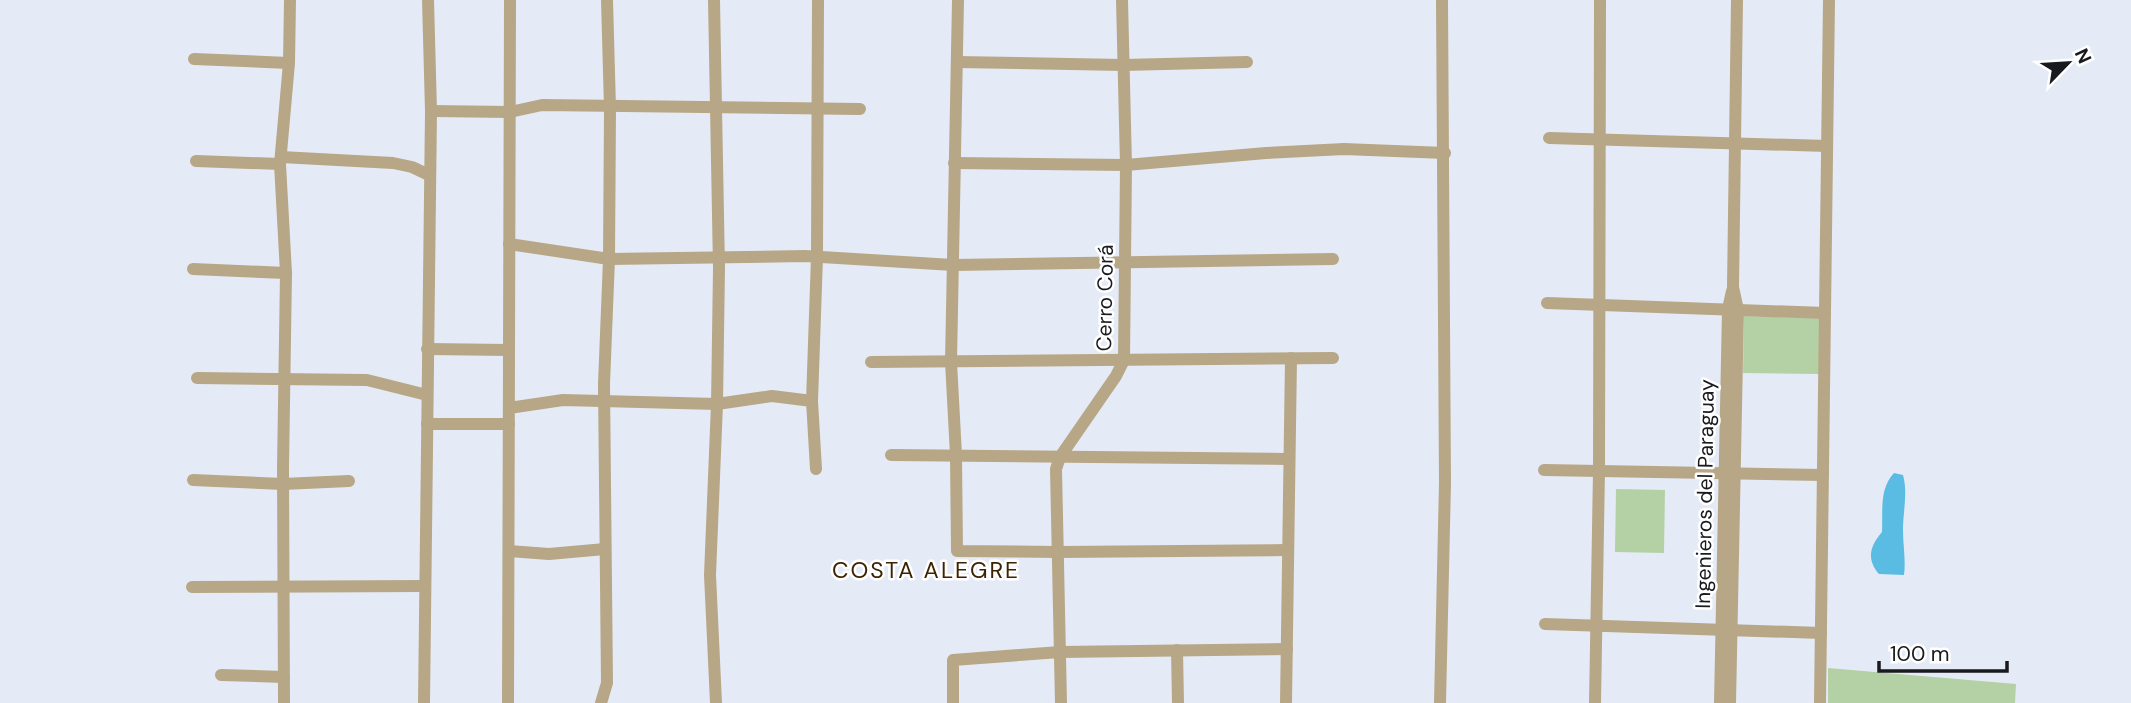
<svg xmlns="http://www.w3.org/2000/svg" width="2131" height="703" viewBox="0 0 2131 703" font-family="'DM Sans',sans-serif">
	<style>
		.green { fill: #b4d1a5 }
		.water { fill: #5abce2 }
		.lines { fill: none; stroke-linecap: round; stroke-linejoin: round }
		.minor { stroke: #b7a787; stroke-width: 12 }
		.labels { text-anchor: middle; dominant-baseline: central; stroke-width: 5; stroke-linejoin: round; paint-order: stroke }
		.street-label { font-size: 21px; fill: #181a1e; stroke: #fff }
		.neighbourhood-label { font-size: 23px; letter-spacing: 2px; fill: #3d2302; stroke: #fff }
	</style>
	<rect width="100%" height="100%" fill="#e5ebf6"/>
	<g class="green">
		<polygon points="1744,316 1820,318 1819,374 1743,373"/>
		<polygon points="1616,489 1665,490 1664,553 1615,552"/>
		<polygon points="1828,668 2016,684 2015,703 1828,703"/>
	</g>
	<path class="water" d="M1894,473L1903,475C1908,493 1903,511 1903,530C1903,546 1906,560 1904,575L1879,574C1866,559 1870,546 1882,532C1883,511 1879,489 1894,473Z"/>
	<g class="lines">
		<g class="minor">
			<polyline points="714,0 719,268 717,404 710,575 716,703"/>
			<polyline points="958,0 951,362 956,455 957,551 1058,552 1288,550"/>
			<polyline points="194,59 289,63"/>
			<polyline points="957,62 1123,65 1247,62"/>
			<polyline points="431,111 510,112 542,105 860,109"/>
			<polyline points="1549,138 1827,146"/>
			<polyline points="281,157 393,163 412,167 429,175"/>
			<polyline points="196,161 280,164"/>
			<polyline points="954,163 1126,165 1266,153 1344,149 1445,153"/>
			<polyline points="509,244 609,259 805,256 953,265 1333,259"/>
			<polyline points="193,269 286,273"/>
			<polyline points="1547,303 1825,313"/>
			<polyline points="427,349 509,350"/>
			<polyline points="871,362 1333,358"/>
			<polyline points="197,378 367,380 427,395"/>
			<polyline points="509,408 563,400 717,404 772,396 812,401"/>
			<polyline points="427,424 509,424"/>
			<polyline points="891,455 1289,459"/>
			<polyline points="816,469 812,401 817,257 818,0"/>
			<polyline points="1544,470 1823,475"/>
			<polyline points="193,480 283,484 349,481"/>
			<polyline points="509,551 549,554 605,549"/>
			<polyline points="192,587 425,586"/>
			<polyline points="1545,624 1821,633"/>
			<polyline points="1177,650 1178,703"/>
			<polyline points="221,675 284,677"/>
			<polyline points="284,703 283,468 286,273 280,164 289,63 290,0"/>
			<polyline points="424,703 431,111 428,0"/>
			<polyline points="508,703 510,0"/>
			<polyline points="601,703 607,683 604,384 609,259 610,108 607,0"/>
			<polyline points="953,703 953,660 1060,652 1287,649"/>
			<polyline points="1061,703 1056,469 1060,457 1116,376 1124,360 1126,165 1122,0"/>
			<polyline points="1286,703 1291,358"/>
			<polyline points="1440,703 1445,483 1442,0"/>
			<polyline points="1595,703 1599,471 1600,0"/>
			<polyline points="1720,703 1728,309 1732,291"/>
			<polyline points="1730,703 1738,310 1733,287 1737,0"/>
			<polyline points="1820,703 1829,0"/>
		</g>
	</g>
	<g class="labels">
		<g class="street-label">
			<text transform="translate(1105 298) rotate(-89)">Cerro Corá</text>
			<text transform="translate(1705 494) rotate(-89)">Ingenieros del Paraguay</text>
		</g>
		<g class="neighbourhood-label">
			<text x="926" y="570">COSTA ALEGRE</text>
		</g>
	</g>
	<g transform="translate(2068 63) rotate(65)" stroke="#ffffff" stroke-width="5" paint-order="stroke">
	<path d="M0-5L12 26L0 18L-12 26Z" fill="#181a1e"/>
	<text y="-10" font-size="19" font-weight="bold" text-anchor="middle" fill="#181a1e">N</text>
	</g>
	<path d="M1879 661v10h128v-10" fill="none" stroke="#181a1e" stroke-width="3.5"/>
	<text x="1890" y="661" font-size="21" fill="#181a1e" stroke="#ffffff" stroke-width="5" paint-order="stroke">100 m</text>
</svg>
